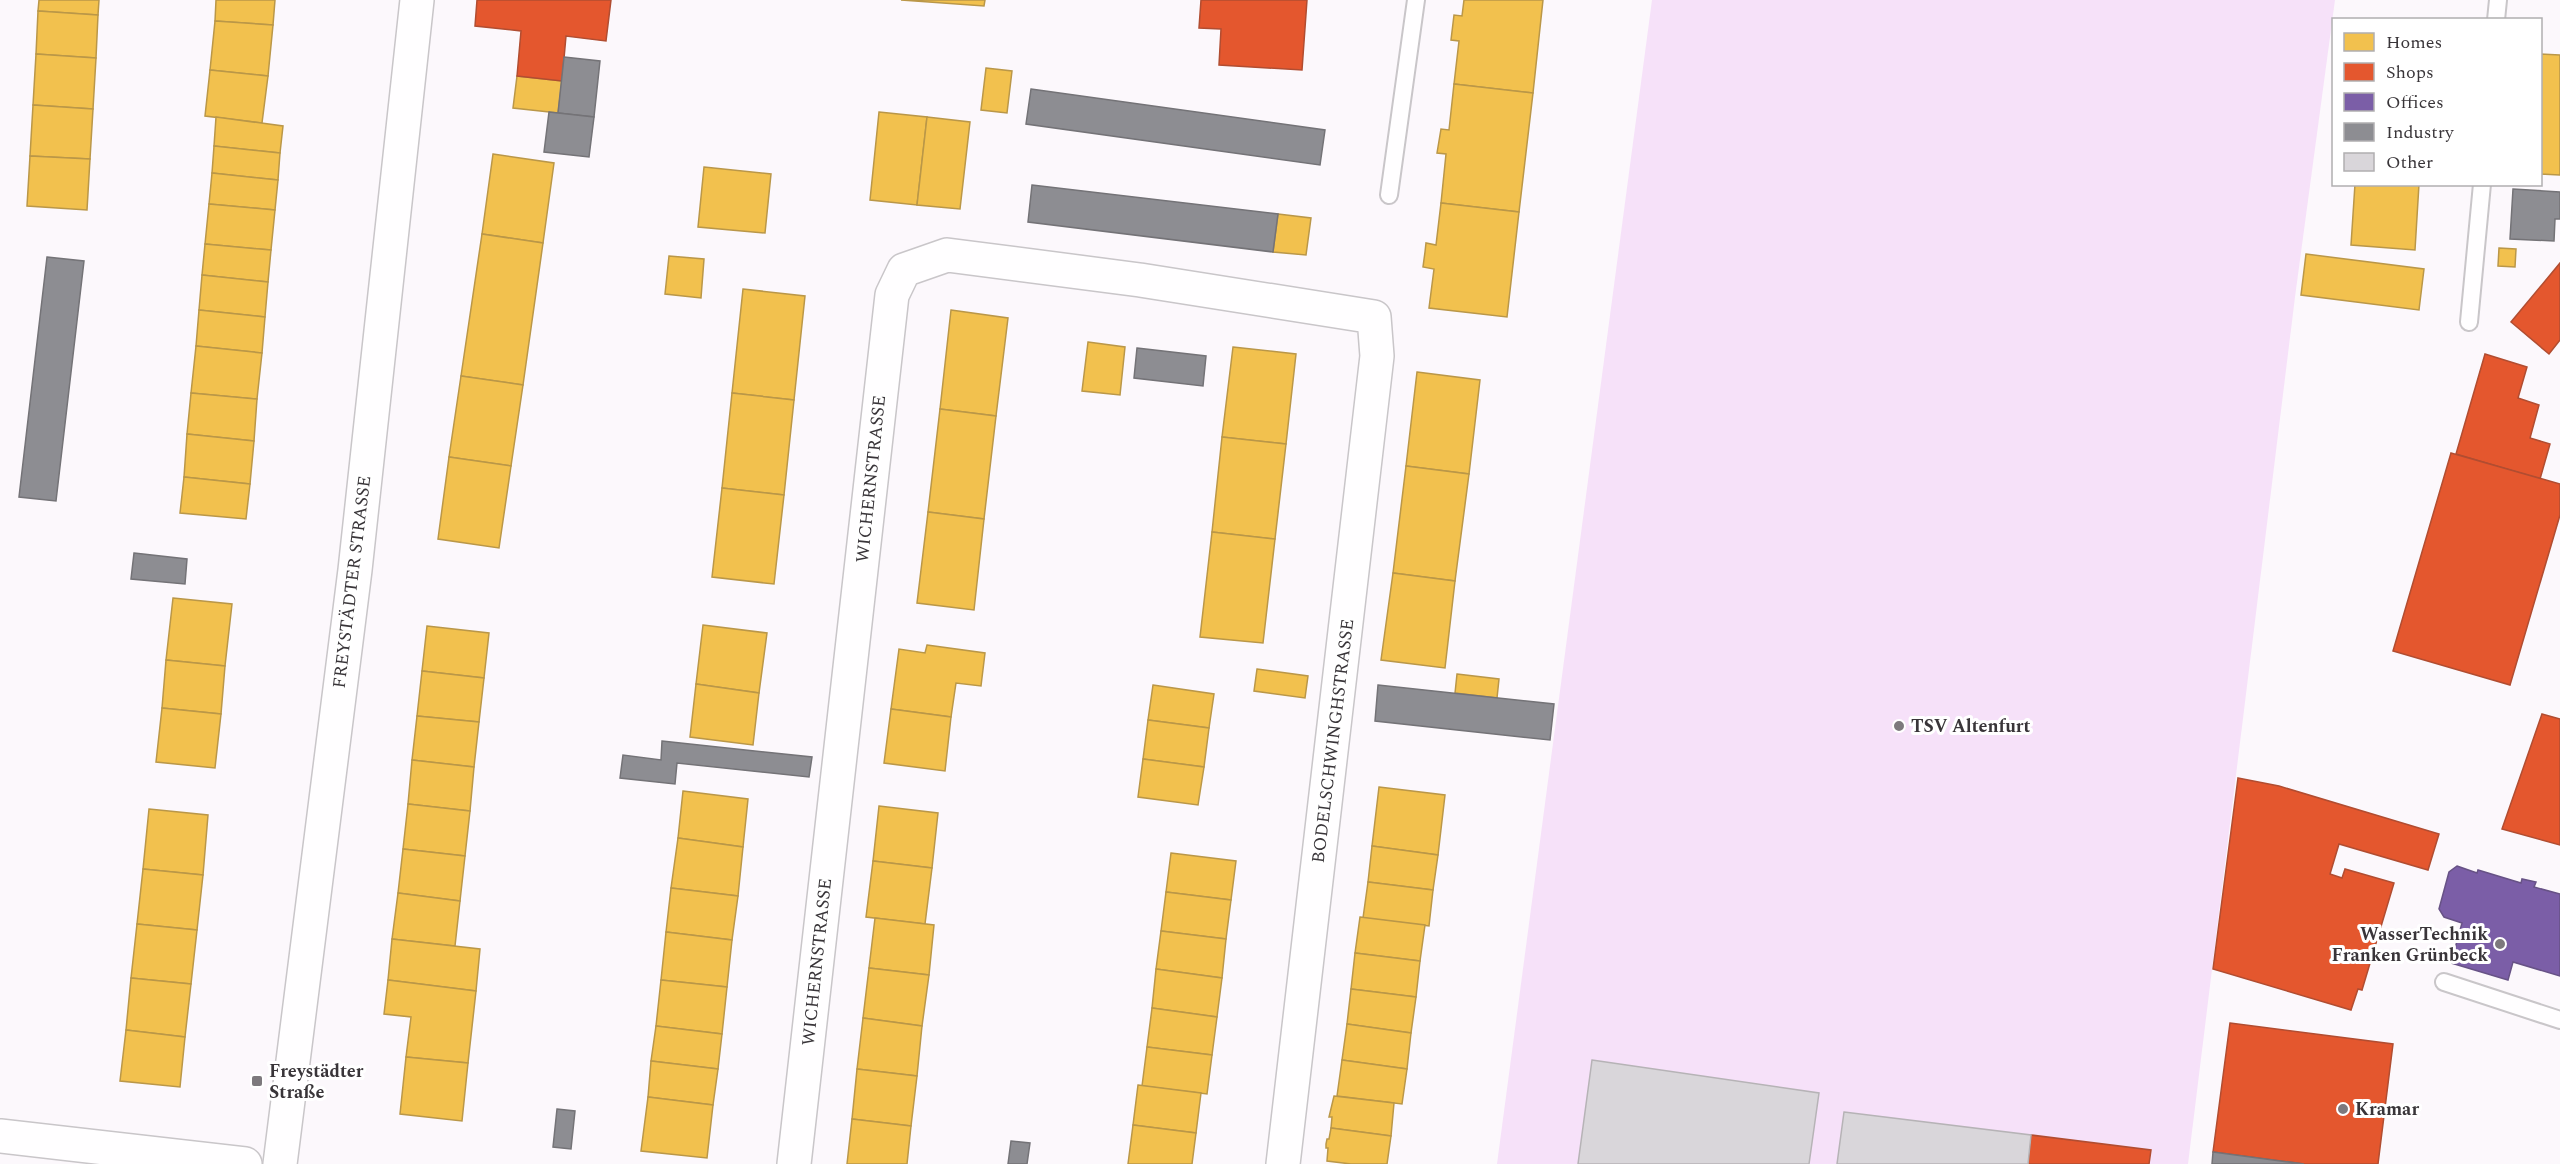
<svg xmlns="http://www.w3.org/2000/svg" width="2560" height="1164" viewBox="0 0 2560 1164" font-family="Spectral,serif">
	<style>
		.green { fill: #f6e1f9 }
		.homes { fill: #f2c14e; stroke: #ba9748; stroke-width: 1.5 }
		.shops { fill: #e4572e; stroke: #b14d31; stroke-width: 1.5 }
		.offices { fill: #7b5ea7; stroke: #675286; stroke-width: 1.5 }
		.industry { fill: #8d8d92; stroke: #747377; stroke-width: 1.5 }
		.building { fill: #d9d6da; stroke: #b6b3b6; stroke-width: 1.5 }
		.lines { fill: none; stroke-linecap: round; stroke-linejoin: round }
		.service-casing { stroke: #c9c6c9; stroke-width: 20 }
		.minor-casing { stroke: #c9c6c9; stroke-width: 36 }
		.service { stroke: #fffeff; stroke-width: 16 }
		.minor { stroke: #fffeff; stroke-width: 33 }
		.poi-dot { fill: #7d797d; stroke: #fff; stroke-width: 2 }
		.labels { text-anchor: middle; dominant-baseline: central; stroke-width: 6; stroke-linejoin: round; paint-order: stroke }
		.street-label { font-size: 18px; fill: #393539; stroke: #fff }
		.poi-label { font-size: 18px; font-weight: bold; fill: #393539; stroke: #fff; text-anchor: start }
	</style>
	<rect width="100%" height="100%" fill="#fcf8fc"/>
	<polygon class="green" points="1652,0 2335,0 2295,297 2188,1164 1497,1164"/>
	<g class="homes">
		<polygon points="39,0 99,0 98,15 38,11"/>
		<polygon points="216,0 275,0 273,25 215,21"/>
		<polygon points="901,0 985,0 984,6"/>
		<polygon points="1464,0 1543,0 1533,93 1454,84 1459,41 1451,40 1454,15 1462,16"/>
		<polygon points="38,11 98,15 96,58 36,54"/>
		<polygon points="215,21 273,25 268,76 210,70"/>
		<polygon points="36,54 96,58 93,109 33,105"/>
		<polygon points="2540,54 2560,55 2560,175 2540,174"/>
		<polygon points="986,68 1012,71 1007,113 981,110"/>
		<polygon points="210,70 268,76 262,123 205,116"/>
		<polygon points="517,76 562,81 558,113 513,108"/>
		<polygon points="1454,84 1533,93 1519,212 1441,203 1446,154 1437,153 1441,129 1449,130"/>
		<polygon points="33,105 93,109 90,159 30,156"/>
		<polygon points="879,112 927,117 917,205 870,200"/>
		<polygon points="216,117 283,126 280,153 214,146"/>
		<polygon points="927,117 970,122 960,209 917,205"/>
		<polygon points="214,146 280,153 278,180 212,173"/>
		<polygon points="493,154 554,163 543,243 482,234"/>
		<polygon points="30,156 90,159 87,210 27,206"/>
		<polygon points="704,167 771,174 765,233 698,227"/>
		<polygon points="212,173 278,180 275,210 209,204"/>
		<polygon points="2355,184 2419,184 2415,250 2351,245"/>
		<polygon points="1441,203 1519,212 1507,317 1429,308 1434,269 1423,267 1425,252 1426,243 1436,245"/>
		<polygon points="209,204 275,210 271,250 205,244"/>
		<polygon points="1278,214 1311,218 1306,255 1273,252"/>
		<polygon points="482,234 543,243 523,385 461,376"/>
		<polygon points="205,244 271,250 268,282 202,275"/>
		<polygon points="2499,248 2516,249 2515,267 2498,266"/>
		<polygon points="2306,254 2424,269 2419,310 2301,295"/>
		<polygon points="669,256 704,259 701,298 665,294"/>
		<polygon points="202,275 268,282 265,317 199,310"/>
		<polygon points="743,289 805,296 794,400 732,393"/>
		<polygon points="199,310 265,317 262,353 196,346"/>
		<polygon points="951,310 1008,318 996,416 940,409"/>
		<polygon points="1088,342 1125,347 1120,395 1082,391"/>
		<polygon points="196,346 262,353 257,399 191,393"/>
		<polygon points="1233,347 1296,354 1286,444 1222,437"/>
		<polygon points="1417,372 1480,380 1469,474 1406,466"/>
		<polygon points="461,376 523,385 511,466 449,457"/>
		<polygon points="191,393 257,399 254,441 187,434"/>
		<polygon points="732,393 794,400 784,495 722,488"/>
		<polygon points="940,409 996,416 984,519 928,512"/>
		<polygon points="187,434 254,441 250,484 184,477"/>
		<polygon points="1222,437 1286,444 1275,539 1212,532"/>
		<polygon points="449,457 511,466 499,548 438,539"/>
		<polygon points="1406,466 1469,474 1455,581 1393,573"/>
		<polygon points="184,477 250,484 246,519 180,513"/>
		<polygon points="722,488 784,495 774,584 712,577"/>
		<polygon points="928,512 984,519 974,610 917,603"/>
		<polygon points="1212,532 1275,539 1263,643 1200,637"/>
		<polygon points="1393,573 1455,581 1445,668 1381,660"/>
		<polygon points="173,598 232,604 225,666 166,660"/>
		<polygon points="703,625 767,633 759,693 696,684"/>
		<polygon points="427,626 489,633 484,678 422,671"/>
		<polygon points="927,645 985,653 981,686 956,683 951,717 891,709 899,649 925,653"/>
		<polygon points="166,660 225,666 221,714 162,708"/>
		<polygon points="1257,669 1308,676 1305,698 1254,691"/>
		<polygon points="422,671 484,678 479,722 417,716"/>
		<polygon points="1457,674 1499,679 1497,698 1455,693"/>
		<polygon points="696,684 759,693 753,745 690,737"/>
		<polygon points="1153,685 1214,694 1209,728 1148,720"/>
		<polygon points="162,708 221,714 215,768 156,762"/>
		<polygon points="891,709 951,717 945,771 884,763"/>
		<polygon points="417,716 479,722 474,767 412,760"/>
		<polygon points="1148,720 1209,728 1204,767 1143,759"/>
		<polygon points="1143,759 1204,767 1198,805 1138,797"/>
		<polygon points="412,760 474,767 470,811 408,804"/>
		<polygon points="1379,787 1445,795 1438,855 1372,846"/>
		<polygon points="683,791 748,799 743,847 678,838"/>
		<polygon points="408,804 470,811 465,856 403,849"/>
		<polygon points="879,806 938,813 932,868 873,861"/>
		<polygon points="149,809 208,815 203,875 143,869"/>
		<polygon points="678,838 743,847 738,896 671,888"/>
		<polygon points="1372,846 1438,855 1433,890 1368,882"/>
		<polygon points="403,849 465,856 460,901 398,893"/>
		<polygon points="1171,853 1236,861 1231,900 1166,892"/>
		<polygon points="873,861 932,868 925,924 866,917"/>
		<polygon points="143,869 203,875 197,930 137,924"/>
		<polygon points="1368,882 1433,890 1429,926 1363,918"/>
		<polygon points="671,888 738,896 732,940 666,932"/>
		<polygon points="1166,892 1231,900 1226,939 1161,931"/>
		<polygon points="398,893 460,901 455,946 392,939"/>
		<polygon points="1360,917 1425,925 1420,961 1355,953"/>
		<polygon points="875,918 934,925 929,975 869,968"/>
		<polygon points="137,924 197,930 191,984 131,978"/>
		<polygon points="1161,931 1226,939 1222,978 1156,969"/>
		<polygon points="666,932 732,940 727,987 661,980"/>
		<polygon points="392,939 480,949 476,991 388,980"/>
		<polygon points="1355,953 1420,961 1416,997 1351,989"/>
		<polygon points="869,968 929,975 922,1026 863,1018"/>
		<polygon points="1156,969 1222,978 1217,1017 1152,1008"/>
		<polygon points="131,978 191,984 185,1037 126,1030"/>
		<polygon points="388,980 476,991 468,1063 406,1057 411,1017 384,1014"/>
		<polygon points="661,980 727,987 722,1034 656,1026"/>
		<polygon points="1351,989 1416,997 1411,1033 1347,1024"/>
		<polygon points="1152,1008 1217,1017 1212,1055 1147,1047"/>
		<polygon points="863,1018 922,1026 917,1076 857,1069"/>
		<polygon points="1347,1024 1411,1033 1407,1069 1342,1060"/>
		<polygon points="656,1026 722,1034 718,1069 651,1061"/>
		<polygon points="126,1030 185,1037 180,1087 120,1081"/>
		<polygon points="1147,1047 1212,1055 1207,1094 1142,1086"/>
		<polygon points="406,1057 468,1063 462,1121 400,1114"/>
		<polygon points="1342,1060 1407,1069 1402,1104 1337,1096"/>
		<polygon points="651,1061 718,1069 713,1105 648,1097"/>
		<polygon points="857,1069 917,1076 911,1126 852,1119"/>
		<polygon points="1138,1085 1201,1093 1196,1133 1133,1125"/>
		<polygon points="1334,1096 1394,1103 1391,1136 1331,1128 1332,1117 1329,1117"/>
		<polygon points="648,1097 713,1105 707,1158 641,1151"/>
		<polygon points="852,1119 911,1126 907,1164 847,1164"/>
		<polygon points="1133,1125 1196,1133 1192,1164 1128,1164"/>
		<polygon points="1331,1128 1391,1136 1387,1164 1351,1164 1327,1161 1328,1148 1326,1148 1326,1144 1327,1139 1329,1139"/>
	</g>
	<g class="shops">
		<polygon points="477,0 611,0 606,41 566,36 562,81 517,76 521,31 475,26"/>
		<polygon points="1201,0 1307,0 1302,70 1219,65 1221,29 1199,28"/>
		<polygon points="2560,263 2560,340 2549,354 2511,322"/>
		<polygon points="2485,354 2527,367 2518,398 2539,405 2530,438 2550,444 2540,479 2456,454"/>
		<polygon points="2451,453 2560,484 2560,515 2510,685 2393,651"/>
		<polygon points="2542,714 2560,719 2560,845 2502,829"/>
		<polygon points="2238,778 2279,786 2439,834 2428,870 2339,844 2330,874 2342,878 2345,869 2394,883 2362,990 2358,989 2351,1010 2213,969"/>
		<polygon points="2230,1023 2393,1044 2378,1164 2304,1164 2213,1152"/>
		<polygon points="2031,1135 2151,1150 2149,1164 2028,1164"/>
	</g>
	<polygon class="offices" points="2457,866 2477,873 2478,870 2521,883 2522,879 2536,882 2534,887 2560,894 2560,976 2513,962 2508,980 2451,963 2462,923 2444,917 2439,909 2449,872"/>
	<g class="industry">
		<polygon points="564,57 600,61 594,117 558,113"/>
		<polygon points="1031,89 1325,130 1320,165 1026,124"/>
		<polygon points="549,112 594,117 589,157 544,152"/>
		<polygon points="1032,185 1278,214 1273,252 1028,222"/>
		<polygon points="2513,189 2560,192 2560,219 2555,219 2554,241 2510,239"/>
		<polygon points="47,257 84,261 56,501 19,497"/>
		<polygon points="1137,348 1206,356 1203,386 1134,378"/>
		<polygon points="134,553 187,559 185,584 131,579"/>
		<polygon points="1378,685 1554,704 1550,740 1375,721"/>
		<polygon points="662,741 812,757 809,777 677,763 675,784 620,778 623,755 661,760"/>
		<polygon points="557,1109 575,1111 571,1149 553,1147"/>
		<polygon points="1011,1141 1030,1143 1027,1164 1008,1164"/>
		<polygon points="2213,1152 2304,1164 2212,1164"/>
	</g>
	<g class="building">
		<polygon points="1592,1060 1819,1093 1809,1164 1578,1164"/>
		<polygon points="1844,1112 2031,1135 2028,1164 1837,1164"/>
	</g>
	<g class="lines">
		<defs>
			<g id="service">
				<polyline points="2496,20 2498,0"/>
				<polyline points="1389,195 1416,0"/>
				<polyline points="2469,322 2482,184"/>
				<polyline points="2444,982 2560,1020"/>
			</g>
			<g id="minor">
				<polyline points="0,1136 245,1164"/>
				<polyline points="280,1164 355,570 417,0"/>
				<polyline points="794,1164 892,295 904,270 947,255 1140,280 1374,317 1377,356 1283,1164"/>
			</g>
		</defs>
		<use href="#service" class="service-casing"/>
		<use href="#minor" class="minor-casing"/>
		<use href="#service" class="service"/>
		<use href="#minor" class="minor"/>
	</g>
	<g class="poi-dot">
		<circle cx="1899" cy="726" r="6"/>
		<circle cx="2500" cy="944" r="6"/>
		<rect x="251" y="1075" width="12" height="12" rx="3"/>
		<circle cx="2343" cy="1109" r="6"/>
	</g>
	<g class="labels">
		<g class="street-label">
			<text transform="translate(871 479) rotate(-84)">WICHERNSTRASSE</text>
			<text transform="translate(352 582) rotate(-83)">FREYSTÄDTER STRASSE</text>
			<text transform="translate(1333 741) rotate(-83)">BODELSCHWINGHSTRASSE</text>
			<text transform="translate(817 962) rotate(-84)">WICHERNSTRASSE</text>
		</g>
		<g class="poi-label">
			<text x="1911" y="726">TSV Altenfurt</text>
			<text x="2488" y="934" text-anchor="end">WasserTechnik<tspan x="2488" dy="21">Franken Grünbeck</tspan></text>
			<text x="269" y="1071">Freystädter<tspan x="269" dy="21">Straße</tspan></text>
			<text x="2355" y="1109">Kramar</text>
		</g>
	</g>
	<rect x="2332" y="18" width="210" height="168" fill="#ffffff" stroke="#b0aeb0" stroke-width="1.5"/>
	<rect x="2344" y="33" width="30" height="18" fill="#f2c14e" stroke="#b0aeb0" stroke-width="1.5"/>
	<text x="2386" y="48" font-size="18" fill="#393539">Homes</text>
	<rect x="2344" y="63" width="30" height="18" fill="#e4572e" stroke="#b0aeb0" stroke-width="1.5"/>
	<text x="2386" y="78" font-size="18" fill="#393539">Shops</text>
	<rect x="2344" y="93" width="30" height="18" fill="#7b5ea7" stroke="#b0aeb0" stroke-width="1.5"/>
	<text x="2386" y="108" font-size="18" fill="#393539">Offices</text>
	<rect x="2344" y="123" width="30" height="18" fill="#8d8d92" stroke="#b0aeb0" stroke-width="1.5"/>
	<text x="2386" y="138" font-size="18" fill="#393539">Industry</text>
	<rect x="2344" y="153" width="30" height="18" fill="#d9d6da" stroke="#b0aeb0" stroke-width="1.5"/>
	<text x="2386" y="168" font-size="18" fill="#393539">Other</text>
</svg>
